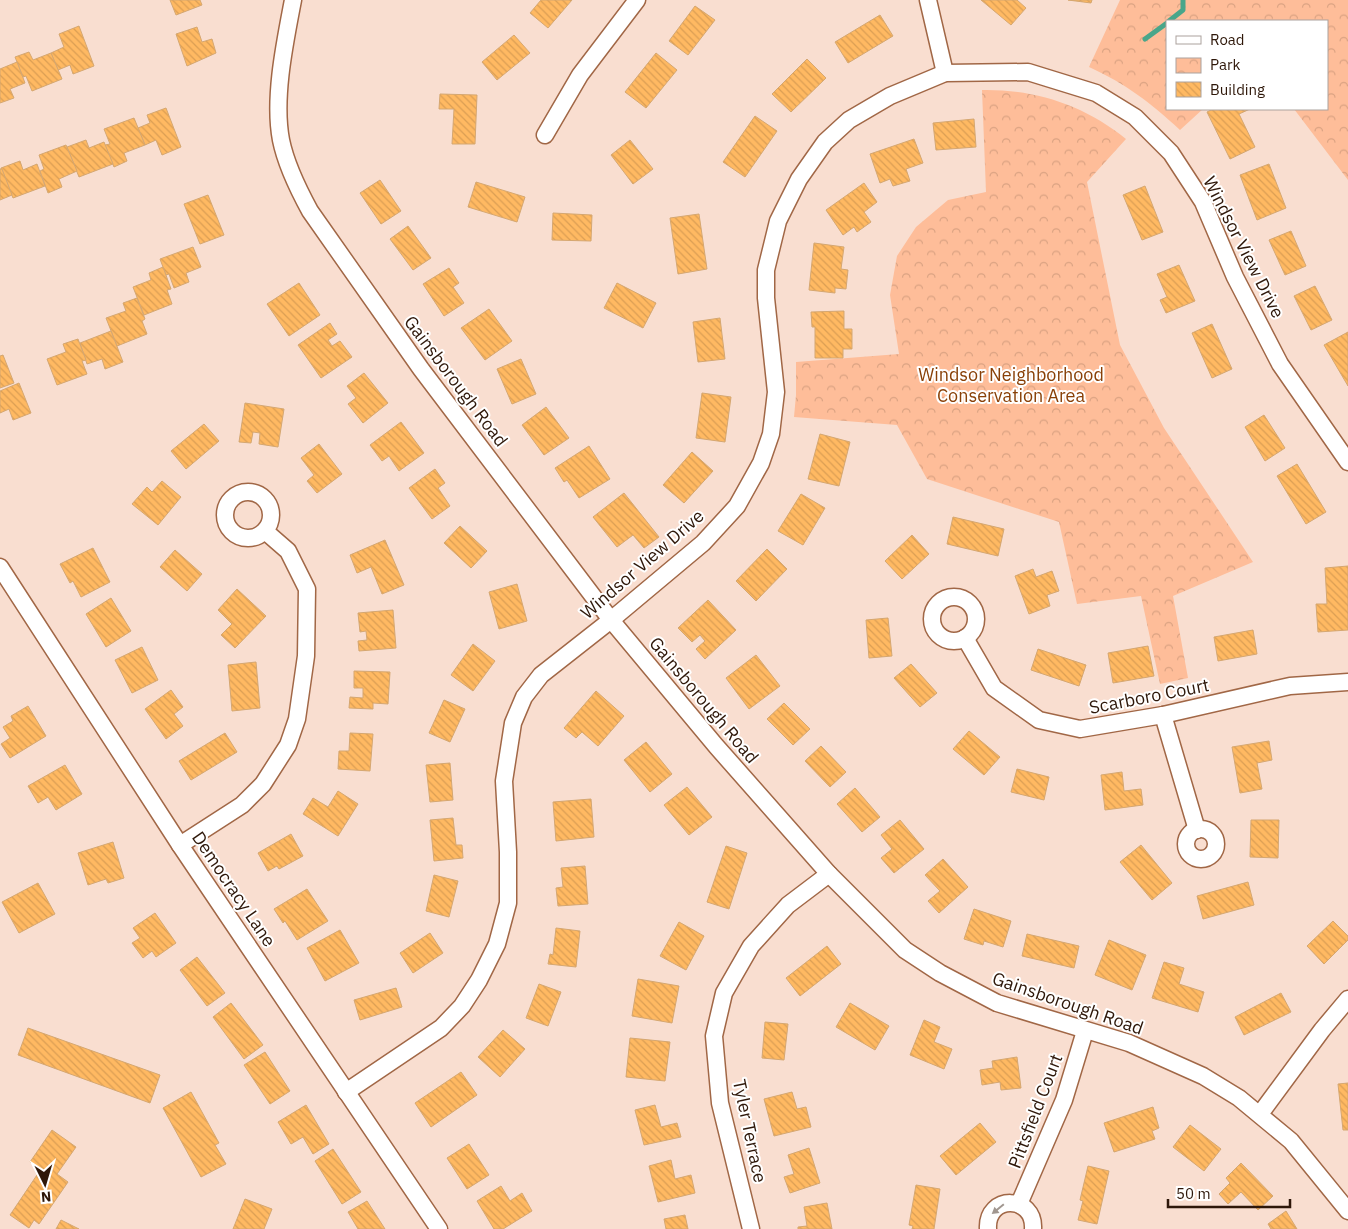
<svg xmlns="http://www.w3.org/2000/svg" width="1348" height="1229" viewBox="0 0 1348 1229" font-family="'IBM Plex Sans',sans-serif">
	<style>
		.park { fill: url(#park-crowns) }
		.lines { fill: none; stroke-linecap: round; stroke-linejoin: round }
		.stream { stroke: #49a68a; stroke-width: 5 }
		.building { fill: url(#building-back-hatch); stroke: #d5a771 }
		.minor-casing { stroke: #a16746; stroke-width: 19 }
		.minor { stroke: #fff; stroke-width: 16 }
		.oneway { fill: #a19790 }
		.labels { text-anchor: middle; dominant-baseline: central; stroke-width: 4; stroke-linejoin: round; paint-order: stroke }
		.street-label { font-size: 18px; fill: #2e1709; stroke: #fff }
		.park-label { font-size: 18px; fill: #894007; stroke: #fff }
	</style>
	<defs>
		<pattern id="park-crowns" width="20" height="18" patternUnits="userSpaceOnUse" patternTransform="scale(1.25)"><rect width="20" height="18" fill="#febd99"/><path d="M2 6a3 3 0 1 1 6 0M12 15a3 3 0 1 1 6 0" fill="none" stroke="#daa282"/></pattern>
		<pattern id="building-back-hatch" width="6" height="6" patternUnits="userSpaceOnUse" patternTransform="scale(1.25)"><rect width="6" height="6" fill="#ffb962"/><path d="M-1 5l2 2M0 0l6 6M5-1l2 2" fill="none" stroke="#db9e54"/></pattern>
	</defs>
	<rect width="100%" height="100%" fill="#f9ded0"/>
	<g class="park">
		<path d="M1120,0H1348V180L1294,109H1327V21H1167V109H1203L1180,130C1150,102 1126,84 1089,67Z"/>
		<path d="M982,90C1035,89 1084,105 1126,139L1087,182L1120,345L1164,428L1253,562L1173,596L1188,678L1160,684L1141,596L1077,604L1059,522L927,479L897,425L794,417L796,395V362L899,354L890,295L897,256L916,227L948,200L986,192Z"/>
	</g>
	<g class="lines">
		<g class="stream">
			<polyline points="1169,21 1183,10 1183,0"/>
			<polyline points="1145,39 1167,23"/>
		</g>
	</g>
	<g class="building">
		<polygon points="170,0 200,0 202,5 176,15"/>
		<polygon points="541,0 572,0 548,28 530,13"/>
		<polygon points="981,0 1017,0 1026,8 1011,25"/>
		<polygon points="1068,0 1092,0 1091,3"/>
		<polygon points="695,6 715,20 688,55 669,41"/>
		<polygon points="880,15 893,36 848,63 835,42"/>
		<polygon points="79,26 94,66 73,74 70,65 58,70 51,53 64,47 59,34"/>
		<polygon points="197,27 202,42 212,39 216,53 187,66 176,34"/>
		<polygon points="514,35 530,53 497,80 482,62"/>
		<polygon points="29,52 33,60 51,53 62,79 32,91 26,76 23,77 15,57"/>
		<polygon points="656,53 677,70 646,108 625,92"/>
		<polygon points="807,59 826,78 791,112 772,94"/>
		<polygon points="17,62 25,83 10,89 14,98 0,103 0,69"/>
		<polygon points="440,94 477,95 475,144 452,144 454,109 439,109"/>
		<polygon points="166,108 181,147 162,155 156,140 145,145 138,128 150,123 147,115"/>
		<polygon points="1213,109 1250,109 1239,114 1255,147 1230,159 1207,112"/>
		<polygon points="755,116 777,131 745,177 723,162"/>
		<polygon points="134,118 145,145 124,153 127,161 114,167 105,145 110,144 104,129"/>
		<polygon points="974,119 976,147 936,150 933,123"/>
		<polygon points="914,139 923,163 906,169 910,181 893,186 890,179 880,183 870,154"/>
		<polygon points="86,140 89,148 104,142 113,164 79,177 67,147"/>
		<polygon points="630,140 653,169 633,184 611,155"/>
		<polygon points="66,145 77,171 59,179 62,187 48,193 40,171 44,169 39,155"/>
		<polygon points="20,161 23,170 37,164 45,186 13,198 1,168"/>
		<polygon points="1269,164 1286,208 1257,220 1240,175"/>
		<polygon points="0,169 2,169 12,195 0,200"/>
		<polygon points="380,180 401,211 381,224 360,193"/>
		<polygon points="476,182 525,197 517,222 468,207"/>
		<polygon points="864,183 877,202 864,212 871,222 857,232 854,227 843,235 826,210"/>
		<polygon points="1145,186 1163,232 1142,240 1123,195"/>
		<polygon points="208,195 224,235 200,244 184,204"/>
		<polygon points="553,213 592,215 591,241 552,240"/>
		<polygon points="699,214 707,269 678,274 670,218"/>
		<polygon points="408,226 431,258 413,270 390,239"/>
		<polygon points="1291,231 1306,266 1285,275 1269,240"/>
		<polygon points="814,243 844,247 841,269 848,270 846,289 835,288 835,293 809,290"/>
		<polygon points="193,247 201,267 186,273 189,282 174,288 169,274 166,275 160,259"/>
		<polygon points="1179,265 1195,301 1166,313 1160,300 1167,297 1157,274"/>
		<polygon points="163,267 171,289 167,290 172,304 144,315 133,287 151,280 149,273"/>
		<polygon points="449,268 459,283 453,287 464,303 444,316 423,284"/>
		<polygon points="299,283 320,315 289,336 267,304"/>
		<polygon points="617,283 656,303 643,328 604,308"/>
		<polygon points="1315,286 1332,320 1311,330 1294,296"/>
		<polygon points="137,298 145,319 142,321 147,334 117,346 106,318 126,311 123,303"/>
		<polygon points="489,309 512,341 485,360 461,328"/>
		<polygon points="844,311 844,329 852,329 852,349 843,349 843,358 815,358 815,327 812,327 811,312"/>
		<polygon points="720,318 725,359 698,362 693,322"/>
		<polygon points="330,323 337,334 328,340 332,346 340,341 352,357 321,378 298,345"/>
		<polygon points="1212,324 1232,369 1212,378 1192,333"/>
		<polygon points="111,331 123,362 105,369 102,359 87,364 80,343"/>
		<polygon points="1348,332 1348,386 1324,345"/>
		<polygon points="78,339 86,360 82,361 87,374 57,385 47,359 66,352 63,344"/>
		<polygon points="3,355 14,383 0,388 0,356"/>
		<polygon points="521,359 536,394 512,404 497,369"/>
		<polygon points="364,373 388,403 363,423 348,404 356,398 347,386"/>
		<polygon points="19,383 31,413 13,420 9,409 0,413 0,391"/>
		<polygon points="702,393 731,397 725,442 696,438"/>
		<polygon points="245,403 284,409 278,447 259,444 260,433 253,432 251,443 239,442"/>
		<polygon points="546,407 569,438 544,455 522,425"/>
		<polygon points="1264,415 1285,448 1265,461 1245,427"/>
		<polygon points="401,422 424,453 399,471 389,456 382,461 370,445"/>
		<polygon points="204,424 219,441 186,469 171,451"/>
		<polygon points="820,434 850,442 839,486 808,479"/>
		<polygon points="319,444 342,474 317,493 307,481 314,475 301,458"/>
		<polygon points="589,446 610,479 579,498 567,480 564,482 555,468"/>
		<polygon points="692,452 713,471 684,503 663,485"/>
		<polygon points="1297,464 1326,512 1306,524 1277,476"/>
		<polygon points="435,469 445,483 438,488 450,506 432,519 409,488"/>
		<polygon points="162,481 181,497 158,525 132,504 147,487 152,492"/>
		<polygon points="624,493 659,537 644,548 633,535 617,547 593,517"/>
		<polygon points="801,494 825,508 803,545 778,531"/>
		<polygon points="953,517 1004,529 998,556 947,544"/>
		<polygon points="460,526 487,551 471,568 444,543"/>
		<polygon points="912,535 929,554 902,579 885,561"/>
		<polygon points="385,540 404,585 382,594 371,567 357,573 350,555"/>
		<polygon points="93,548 110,582 81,597 73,581 70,583 60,564"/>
		<polygon points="767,549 787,569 756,601 736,581"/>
		<polygon points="175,550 202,574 187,591 160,567"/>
		<polygon points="1348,566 1348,630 1318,632 1316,604 1327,604 1325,568"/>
		<polygon points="1033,569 1036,577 1052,571 1059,591 1047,595 1050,606 1029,614 1015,576"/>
		<polygon points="517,584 527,621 499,629 489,592"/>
		<polygon points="237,589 266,616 235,648 221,635 232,624 218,610"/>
		<polygon points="111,598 131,631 106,647 86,614"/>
		<polygon points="708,600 736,630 705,659 696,649 705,641 700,635 692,642 678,628"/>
		<polygon points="393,610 396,648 359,651 358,641 367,640 366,631 360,632 358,613"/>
		<polygon points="888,618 892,656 869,658 866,620"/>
		<polygon points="1253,630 1257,654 1218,661 1214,637"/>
		<polygon points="473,644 495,661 473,691 451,675"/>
		<polygon points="1148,646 1154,676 1113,683 1108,653"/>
		<polygon points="142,647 158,680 132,693 115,660"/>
		<polygon points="1038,649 1086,665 1079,686 1031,670"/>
		<polygon points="756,655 780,686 749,709 726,678"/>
		<polygon points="256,662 260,708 232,711 228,665"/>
		<polygon points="911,664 937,693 920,707 894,678"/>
		<polygon points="354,671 390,672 388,704 373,703 373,709 349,708 350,697 363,698 363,688 354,688"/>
		<polygon points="171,690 183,707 174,714 183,726 166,739 145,709"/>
		<polygon points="596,691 624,716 598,746 582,732 576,738 564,728"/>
		<polygon points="444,700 465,709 450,742 429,733"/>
		<polygon points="784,703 810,729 793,745 767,719"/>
		<polygon points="28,706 46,736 10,758 1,744 10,738 3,727 13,721 11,716"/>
		<polygon points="969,731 1000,757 984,775 953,749"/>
		<polygon points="225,733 237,752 191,780 179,761"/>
		<polygon points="350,733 373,734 370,771 338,769 339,751 349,751"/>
		<polygon points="1269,741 1272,760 1257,763 1262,789 1240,793 1232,747"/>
		<polygon points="646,742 672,774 650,792 624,760"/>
		<polygon points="821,746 846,772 830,787 805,761"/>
		<polygon points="450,763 453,800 430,802 426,765"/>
		<polygon points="65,765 82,794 56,810 48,797 38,803 28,786"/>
		<polygon points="1017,769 1049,777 1044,800 1011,792"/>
		<polygon points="1122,772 1124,791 1141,789 1143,805 1105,810 1101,775"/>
		<polygon points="687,787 712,817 689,835 664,805"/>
		<polygon points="855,788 880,817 862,832 837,804"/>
		<polygon points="338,791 358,804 338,836 303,814 313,798 328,807"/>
		<polygon points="591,799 594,837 556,841 553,802"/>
		<polygon points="453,818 456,845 462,845 463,858 434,861 430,820"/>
		<polygon points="900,820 924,849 894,873 881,858 892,849 881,835"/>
		<polygon points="1251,820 1279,820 1278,858 1250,857"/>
		<polygon points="291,834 303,856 279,869 277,866 268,871 258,853"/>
		<polygon points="113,842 124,878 108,883 106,879 88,885 78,853"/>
		<polygon points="1141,845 1172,883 1152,900 1120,862"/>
		<polygon points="726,846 747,853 729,909 707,902"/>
		<polygon points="943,859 968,887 939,913 928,901 940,891 925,875"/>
		<polygon points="585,866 588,904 558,906 556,888 563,887 561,868"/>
		<polygon points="434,875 458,881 449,917 426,911"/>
		<polygon points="1248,882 1254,905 1203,919 1197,896"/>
		<polygon points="38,883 55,914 19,933 2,902"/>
		<polygon points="307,889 328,921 297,940 285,921 283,923 274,909"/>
		<polygon points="974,909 1011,921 1003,947 984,941 983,945 964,939"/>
		<polygon points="155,913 176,943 156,957 152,951 143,958 132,943 140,938 133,928"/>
		<polygon points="1333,921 1348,936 1348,940 1324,964 1307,946"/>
		<polygon points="679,922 704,936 686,970 660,956"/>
		<polygon points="556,928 580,931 576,967 548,964 550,954 553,955"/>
		<polygon points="340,930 359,963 325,981 307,948"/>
		<polygon points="430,933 443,953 413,973 400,953"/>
		<polygon points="1027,934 1079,946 1074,968 1022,956"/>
		<polygon points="1109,940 1146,955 1132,990 1095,975"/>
		<polygon points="827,946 841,964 800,996 786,978"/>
		<polygon points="197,957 225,993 207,1006 180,970"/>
		<polygon points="1164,962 1184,968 1179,984 1204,992 1198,1012 1152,998"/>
		<polygon points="638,979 679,986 672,1023 632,1016"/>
		<polygon points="539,984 561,992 548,1026 526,1018"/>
		<polygon points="396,988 402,1007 360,1020 354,1000"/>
		<polygon points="1281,993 1291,1012 1244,1035 1235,1017"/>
		<polygon points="231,1003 263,1045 244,1059 213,1017"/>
		<polygon points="850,1003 889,1026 875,1050 836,1027"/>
		<polygon points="924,1020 940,1027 934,1042 952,1049 944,1069 910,1055"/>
		<polygon points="765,1022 788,1024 784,1060 762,1058"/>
		<polygon points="28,1028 160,1075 150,1103 18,1055"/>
		<polygon points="503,1030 525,1049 500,1077 478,1057"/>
		<polygon points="630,1038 670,1042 665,1081 626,1077"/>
		<polygon points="265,1052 290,1091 270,1104 244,1065"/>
		<polygon points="1017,1057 1021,1088 1001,1090 1000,1082 982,1085 980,1070 993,1068 992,1061"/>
		<polygon points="461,1072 477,1095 431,1127 415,1103"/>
		<polygon points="1348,1083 1348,1130 1343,1130 1338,1084"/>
		<polygon points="191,1092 219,1143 215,1145 226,1164 201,1177 163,1108"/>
		<polygon points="792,1092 797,1109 806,1107 811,1127 774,1136 764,1099"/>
		<polygon points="306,1105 329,1144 313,1154 303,1137 291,1144 278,1122"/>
		<polygon points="655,1105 661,1127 677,1123 681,1137 644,1145 635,1110"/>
		<polygon points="1153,1107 1159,1128 1152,1131 1155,1139 1114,1152 1104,1123"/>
		<polygon points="980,1123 996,1142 956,1175 940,1156"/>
		<polygon points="1190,1125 1221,1149 1204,1171 1173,1147"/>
		<polygon points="52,1130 76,1147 57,1174 68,1182 39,1224 34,1220 29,1228 10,1215 41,1169 30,1162"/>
		<polygon points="469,1144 489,1175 467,1189 447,1158"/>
		<polygon points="809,1148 820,1183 790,1193 784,1177 794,1174 788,1155"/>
		<polygon points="333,1149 361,1192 342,1204 315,1161"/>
		<polygon points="671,1160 675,1179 691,1175 695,1193 658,1202 649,1166"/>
		<polygon points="1241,1163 1273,1196 1258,1210 1241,1192 1228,1204 1219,1194 1230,1183 1226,1178"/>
		<polygon points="1088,1166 1109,1171 1097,1224 1078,1220 1083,1201 1080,1200"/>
		<polygon points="916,1185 940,1189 934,1229 912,1229 913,1226 909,1225"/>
		<polygon points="501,1186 510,1201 522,1193 532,1211 503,1229 494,1229 477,1201"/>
		<polygon points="245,1199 272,1209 264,1229 233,1229"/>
		<polygon points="367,1201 385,1229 358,1229 348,1212"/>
		<polygon points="827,1203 832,1229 798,1229 798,1227 807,1226 804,1207"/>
		<polygon points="1286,1211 1297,1229 1271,1229 1268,1224"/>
		<polygon points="685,1215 688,1229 666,1229 664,1219"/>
		<polygon points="61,1220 79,1229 56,1229"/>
	</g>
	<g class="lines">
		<defs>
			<g id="minor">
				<path d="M293,0C285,42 273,98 281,140C286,165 298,189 310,211L421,369L611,620L716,746L829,874L905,950L940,973L997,1003L1129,1043L1203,1076L1239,1098L1291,1141L1348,1211"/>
				<polyline points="928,0 945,73"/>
				<polyline points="545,135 580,75 637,0"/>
				<circle cx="248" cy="515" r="23"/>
				<polyline points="0,567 180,845 439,1229"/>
				<circle cx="954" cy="619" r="22"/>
				<polyline points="965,638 994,688 1039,720 1080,729 1163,715 1290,686 1348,682"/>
				<polyline points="1163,715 1197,830"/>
				<circle cx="1201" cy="844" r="15"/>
				<polyline points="180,845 242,805 263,784 288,745 297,719 306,656 307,589 288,551 265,531"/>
				<polyline points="346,1092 441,1028 462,1006 479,980 497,944 508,903 508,852 504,781 513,723 524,697 541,675 611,620 703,543 737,506 761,463 771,434 776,392 766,298 766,270 778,221 799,179 825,142 849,120 890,96 945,73 1028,72 1096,93 1135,117 1171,153 1203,202 1235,277 1280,364 1348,462"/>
				<polyline points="1260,1114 1322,1030 1348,999"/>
				<polyline points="1019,1204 1064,1100 1085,1031"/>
				<polyline points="751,1229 720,1103 714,1036 724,993 751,946 788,905 829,874"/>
				<path d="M988,1229C986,1194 1035,1195 1033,1229"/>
			</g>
		</defs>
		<use href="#minor" class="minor-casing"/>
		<use href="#minor" class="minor"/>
	</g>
	<defs><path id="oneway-solid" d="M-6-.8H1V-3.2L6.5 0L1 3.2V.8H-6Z" transform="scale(1.25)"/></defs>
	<use class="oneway" href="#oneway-solid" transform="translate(998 1209) rotate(141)"/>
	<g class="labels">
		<g class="street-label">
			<text transform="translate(1244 247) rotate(63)">Windsor View Drive</text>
			<text transform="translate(456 381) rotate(53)">Gainsborough Road</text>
			<text transform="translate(642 564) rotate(-41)">Windsor View Drive</text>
			<text transform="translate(1149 696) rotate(-11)">Scarboro Court</text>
			<text transform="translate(704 700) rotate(50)">Gainsborough Road</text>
			<text transform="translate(234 889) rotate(56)">Democracy Lane</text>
			<text transform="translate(1068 1003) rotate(19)">Gainsborough Road</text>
			<text transform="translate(1035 1111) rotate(-69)">Pittsfield Court</text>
			<text transform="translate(750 1131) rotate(78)">Tyler Terrace</text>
		</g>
		<g class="park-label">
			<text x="1011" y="374">Windsor Neighborhood<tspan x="1011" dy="21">Conservation Area</tspan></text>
		</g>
	</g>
	<rect x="1166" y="20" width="162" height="90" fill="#ffffff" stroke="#aba29d"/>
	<rect x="1176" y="36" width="25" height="8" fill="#ffffff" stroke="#aba29d"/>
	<text x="1210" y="45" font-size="15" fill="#2e1709">Road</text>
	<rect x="1176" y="58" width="25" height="15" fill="url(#park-crowns)" stroke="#aba29d"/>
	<text x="1210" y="70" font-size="15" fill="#2e1709">Park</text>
	<rect x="1176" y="82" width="25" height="15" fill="url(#building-back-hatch)" stroke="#aba29d"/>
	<text x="1210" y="95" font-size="15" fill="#2e1709">Building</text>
	<g transform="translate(45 1184) rotate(175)" stroke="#ffffff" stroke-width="4" paint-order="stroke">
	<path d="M0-4L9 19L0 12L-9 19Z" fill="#2e1709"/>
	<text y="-8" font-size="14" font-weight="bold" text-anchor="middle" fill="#2e1709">N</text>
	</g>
	<path d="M1168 1199v8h122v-8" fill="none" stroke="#2e1709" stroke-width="2.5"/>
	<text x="1176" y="1199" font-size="15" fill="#2e1709" stroke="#ffffff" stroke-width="4" paint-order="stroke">50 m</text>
</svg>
